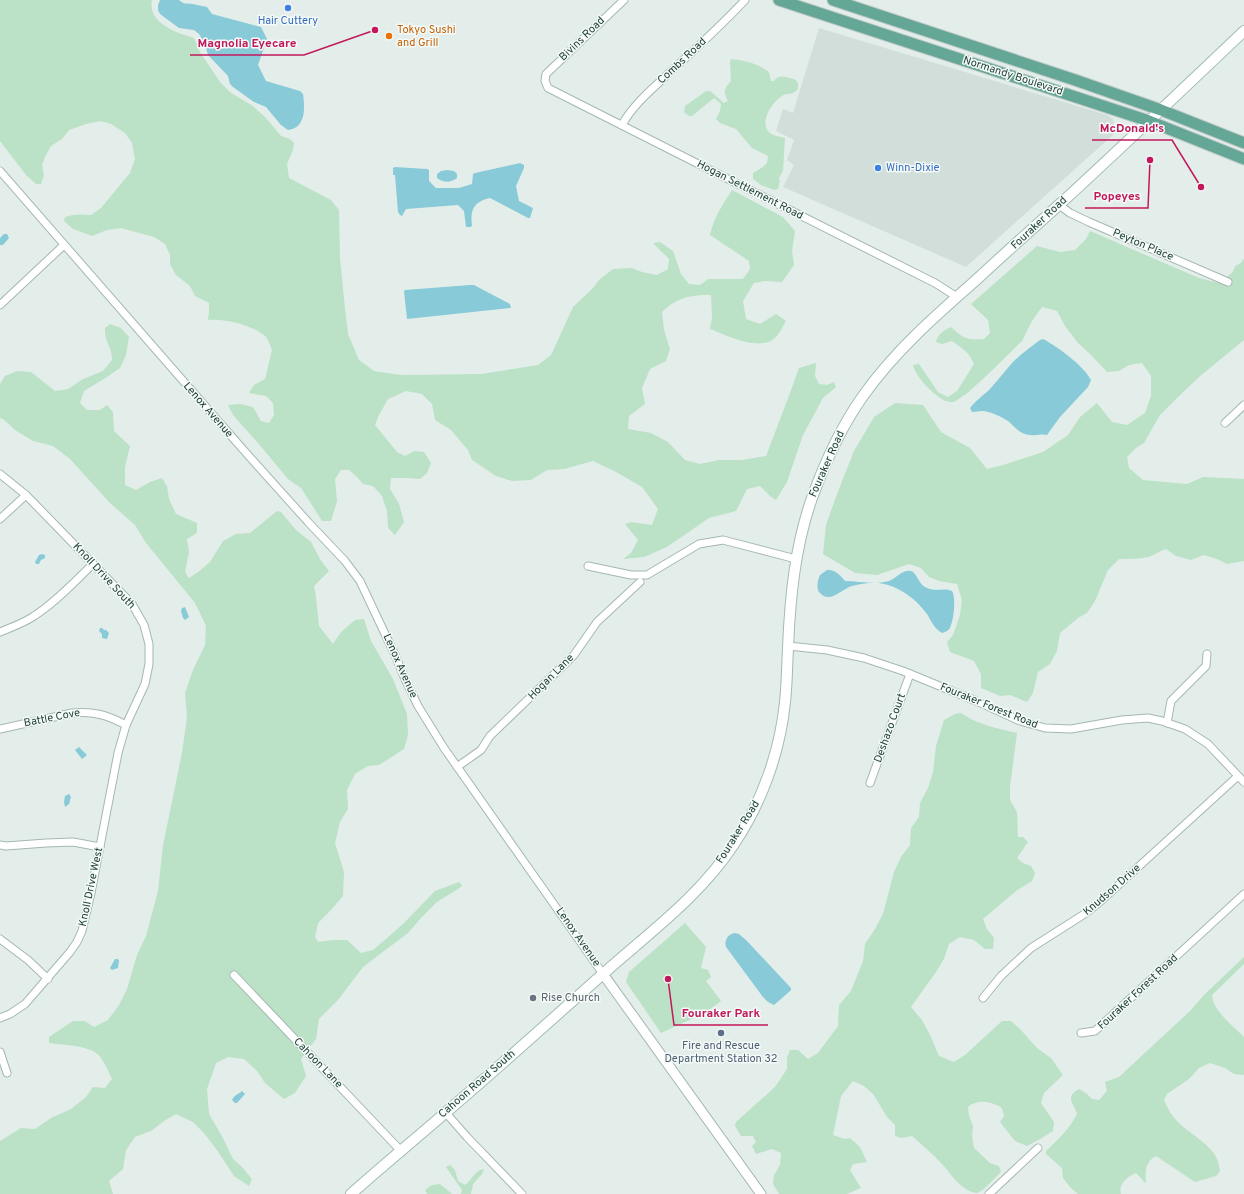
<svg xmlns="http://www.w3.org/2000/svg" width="1244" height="1194" viewBox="0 0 1244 1194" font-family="Overpass,sans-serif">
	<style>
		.built { fill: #d1ded9 }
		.green { fill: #bbe1c6 }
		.water { fill: #88cad7 }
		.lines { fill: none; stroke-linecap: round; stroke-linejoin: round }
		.minor-casing { stroke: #a5b7b1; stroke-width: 9 }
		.tertiary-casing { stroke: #a5b7b1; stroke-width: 11 }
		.secondary-casing { stroke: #a1bbb2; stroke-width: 12 }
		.primary-casing { stroke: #c1cac8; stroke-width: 13 }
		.minor { stroke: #fff; stroke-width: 7 }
		.tertiary { stroke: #fff; stroke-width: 9 }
		.secondary { stroke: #fff; stroke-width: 10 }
		.primary { stroke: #65a797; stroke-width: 11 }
		.shop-dot { fill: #3f7fe0; stroke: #f4faf7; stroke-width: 1.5 }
		.food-dot { fill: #e8710a; stroke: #f4faf7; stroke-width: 1.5 }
		.worship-dot { fill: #6b7280; stroke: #f4faf7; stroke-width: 1.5 }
		.service-dot { fill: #5c6f8a; stroke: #f4faf7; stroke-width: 1.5 }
		.labels { text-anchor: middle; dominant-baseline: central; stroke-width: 3; stroke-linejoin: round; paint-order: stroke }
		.shop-label { font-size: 11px; fill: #366cbe; stroke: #f4faf7 }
		.food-label { font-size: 11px; fill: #c56008; stroke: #f4faf7; text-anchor: start }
		.street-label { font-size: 11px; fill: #214239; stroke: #f4faf7 }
		.worship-label { font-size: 11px; fill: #5b616d; stroke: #f4faf7; text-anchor: start }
		.service-label { font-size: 11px; fill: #4e5e75; stroke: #f4faf7 }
		.leader { fill: none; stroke: #c2185b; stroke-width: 1.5 }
		.callout-dot { fill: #c2185b; stroke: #f4faf7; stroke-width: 1.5 }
		.callout-label { font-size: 12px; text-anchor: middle; font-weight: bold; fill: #c2185b; stroke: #f4faf7; stroke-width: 3; stroke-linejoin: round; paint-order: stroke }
	</style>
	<rect width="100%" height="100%" fill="#e3eeea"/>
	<polygon class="built" points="819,28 1107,115 1113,119 1115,129 1113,135 966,267 783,187 794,165 787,160 794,140 776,131 783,109 793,113"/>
	<g class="green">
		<path d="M0,0H152C147,23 177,33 194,38L200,52L220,82L231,93L253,106L266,118L281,136L290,139L294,143L293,150L287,164L289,178L331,200L339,210L340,258L345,309L348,334L359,360L374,371L401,375L481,374L538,365L551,355L573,307L593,288L599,280L613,269L632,268L642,272L657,275L668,269L669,259L653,243L660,242L673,251L681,274L689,284L700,285L708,279H743L750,269L749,261L710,235C714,217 723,204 732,190L783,217L795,231L792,251L794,265L782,282L765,281L754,283L743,301L746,319L760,324L776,314L786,321C783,326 780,333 776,337C761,353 726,335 710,329L712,318L711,295C690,295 678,297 662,312L664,330L670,349L666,361L650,369L642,388L645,404L629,416L628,429L651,433L668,442L685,460L700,464L719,460H742L766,456L790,393L799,368L816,363L815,376L819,384L827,385L834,382L836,387L823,398L803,435L787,482L776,500L770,496L760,486L747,489L736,511L709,518L667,547L644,557L623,559L631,553L638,540L625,524L631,522L652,525L658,509L642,487L616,472L593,461L564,469L547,470L531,480L512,481L496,476L472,460L468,450L451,430L435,420L432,404L422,394L406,391L388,399L379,415L375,425L397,452L405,456L414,451L424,452L431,463L427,473L420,479L406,478H391L390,489L399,504L404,522L395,535L388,528L387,511L382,496L373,486L363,484L357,477L349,470H341L335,479L337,501L331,521H322L301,488L288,479L258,443L233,415L228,405L240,404L253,407L261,421L269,423L274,415L273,403L266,396L249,393L254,385L265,379L272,350C270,345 268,339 265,336C252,325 224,318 208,320L209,312V303L195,296L190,286L176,275L170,264V255L165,244L154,237L121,228L107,230L92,236L73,229L64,221L65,217C73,214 82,214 91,215L101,208L130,173L135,159L132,143L125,133L111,124L101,121L86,124L69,130L62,139L51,146L45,157L42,165L44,175L41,184H36L26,175L0,141Z"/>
		<path d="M731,59C744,60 759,64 769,72L771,81H774C779,73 788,78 796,80L798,84V89C790,97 788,92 782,96C772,102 758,123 770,133C774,136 781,137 785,138L783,171L779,178L780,182L778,189L774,190L761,185L753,179V173L763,167L767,163L768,156L752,148L736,129L720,123L716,119L720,111L721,104L714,98L692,116H689L684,112L685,106L706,91H710L724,103L728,101C723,91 724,89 731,81L730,63Z"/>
		<path d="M1090,231L1199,278L1219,283L1232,273L1236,265L1240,264L1244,259V340L1199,377L1177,398L1160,415L1144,443L1136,448L1127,457L1129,468L1143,480L1187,484L1203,477L1244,479V561L1227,564L1217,559L1204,555L1191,560L1176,556L1166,549C1160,551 1154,555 1148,557C1139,559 1128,559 1119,559L1108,570L1095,601L1087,613L1078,618L1060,633L1057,651L1050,664L1038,672L1033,693L1027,702L1010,695L1000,696L981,688V674L974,661L950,652L947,642L953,635L960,615L962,600L957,584L939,581L929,577L921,568L909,564L877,575L855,573L823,554L826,525L837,494L854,451L874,417L895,403L923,405L941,432L970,448L987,469L1003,465L1043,452L1068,435L1080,417L1097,403L1112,422L1127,425L1145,413L1151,396V376L1142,363L1129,365L1119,371L1107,372L1090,354L1078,343L1065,326L1057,311L1042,307L1032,321L1022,341L983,379L966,394L954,402C950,402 945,402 942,399C932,393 915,376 913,365L919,364L938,392L948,397L957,391L974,364C969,352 963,349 952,341L942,344L936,342C937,335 944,330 951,327C964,339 966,340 984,339L990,333L988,320L971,304L1037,246L1060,252L1075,250L1086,239Z"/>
		<path d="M110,324L121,328L129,337L126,355L120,368L107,377L84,391L80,403L87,410H100L107,405L113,412L114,431L130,446L125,467V485L136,490L150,482L162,478L167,486L169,499L176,514L197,523V533L187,539L189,552L185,572L189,578L198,572L210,562L223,541L236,534L250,533L277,511L281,512L296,530L311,542L320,559L329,571L314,586L316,597L319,626L333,644L341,632L355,620L364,619L371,641L393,679L407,714L408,735L404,749L379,765L368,766L355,774L347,790L348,809L340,822L335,843L344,872L343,896L330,911L318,923L315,937L318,942L333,940H347L361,953L373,950L386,939L404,923L435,891L459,882L462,885L461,887L437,902L421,918L408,933L363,967L338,1000L319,1019L316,1039L301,1059L306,1076L295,1093L284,1099L265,1083L257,1071L244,1059L228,1057L216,1063L207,1089L209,1114L223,1138L233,1159L242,1167L252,1179L249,1186L234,1176L219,1153L204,1133L193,1122L176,1114L164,1121L151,1131L135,1137L126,1150L123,1169L109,1181L113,1194H0V1141L21,1128L35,1129L51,1118L71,1109L86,1097L93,1087L105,1088L112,1079C108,1070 102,1055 93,1051C80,1045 63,1045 49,1043V1037L73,1021H85L94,1027L108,1020L119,1005L127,989L137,955L146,936L158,891L163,845L182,753L187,717L185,693L193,670L205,645L206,626L195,603L146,543L135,525L110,503L70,459L53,446L33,441L15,430L3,419L0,418V384L5,376L17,371L31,372L55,391L68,389L83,379L103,371L112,360C112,346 104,342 105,328Z"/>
		<path d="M961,713C978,725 997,728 1017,733L1010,787V800L1017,812L1018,837H1023L1028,842L1017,858L1023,863L1031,866L1035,873L1032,881L1016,891L983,919L987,929L994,938L993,949H985L974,940L960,937L949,944L944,959L936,972L911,1007L922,1020L930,1035L939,1056L954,1062L965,1055L1002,1021H1011L1021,1030L1037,1048L1051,1058L1063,1075L1044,1093L1041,1103L1054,1122L1053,1131L1042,1138L1027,1146L1015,1141L1000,1122L1004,1116L1002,1108C991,1101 978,1099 968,1107L969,1116L973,1126L972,1136L974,1148L990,1163L999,1166L1001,1172L984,1189L977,1193C961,1191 952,1175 942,1164C933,1154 922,1145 912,1136L901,1138L895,1136V1125L887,1117L873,1094L864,1086L853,1081L841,1096L833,1135L845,1139L850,1138L860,1147L867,1162L853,1164L850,1170L861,1188L847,1194H779L773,1184L774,1175L780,1165L781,1153L772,1149L756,1154L752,1146L756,1142L753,1136H741L735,1126L736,1122L775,1087L787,1069V1058L790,1050H798L808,1059L818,1053L838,1026L839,1005L851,991L863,961L865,944L875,929L883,914L894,872L901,857L910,845L911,828L919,817L920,803L928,788L933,772L936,746L944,720L955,714Z"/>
		<polygon points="685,923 706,947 701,968 708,970 711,977 706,981 721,1001 705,1013 661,1033 626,982 629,972"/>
		<path d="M1244,957V964L1212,995C1213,1011 1233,1026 1244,1037V1075L1234,1074L1225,1068L1210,1063L1199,1068L1189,1079L1167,1094L1164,1100C1167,1107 1171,1115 1177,1121C1188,1133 1211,1144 1217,1159C1219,1163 1219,1167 1220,1171L1216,1176L1195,1182L1156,1156C1145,1162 1145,1171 1146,1182L1145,1183L1140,1177L1136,1173C1127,1177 1118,1184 1121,1194H1078L1070,1187L1063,1178L1062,1168L1046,1154V1151C1059,1138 1068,1131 1077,1114C1074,1103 1064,1097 1079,1089L1087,1094L1092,1099L1099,1100L1107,1091L1105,1082L1119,1077L1191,1010L1204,995Z"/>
		<path d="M450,1165L455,1170L458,1181L465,1185C472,1180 475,1170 484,1169L482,1174L473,1184L471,1194H461L462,1190L446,1167Z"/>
		<polygon points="440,1184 452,1194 427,1194 425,1190 432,1185"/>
	</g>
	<g class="water">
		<path d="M160,0H179C184,5 187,3 193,4C197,5 202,6 207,7L212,14L261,27L267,39L258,65L266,81L300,91L303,94C305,108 306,128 288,130L281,125L266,107L254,102L233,87L230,84L228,76L208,55L205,44L199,34L194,30L179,28L160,14L158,10V5Z"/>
		<path d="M520,163L524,165V168L516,186L519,201L533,208L530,218H528L490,198C473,202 470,210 472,226L470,227H466L464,211L458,205L406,209L402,216L400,215L398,212L395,175H393V168L395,167L427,169L429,170V181L436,188H459L472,184L473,174L475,173Z"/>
		<path d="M447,170L454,171L457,174V178C450,183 444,183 437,178V174L441,171Z"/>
		<polygon points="4,234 7,234 9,238 3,245 0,245 0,238"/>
		<polygon points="470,285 474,285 510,304 511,308 407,319 404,291 405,290"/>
		<path d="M1043,339C1058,347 1083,365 1091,380L1088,387L1060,417L1047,435C1040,433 1033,437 1025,434C1018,432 1014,426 1008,421C1002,417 989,411 982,411C978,411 976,412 972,412L970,408C975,401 984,395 990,389C998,380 1005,371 1013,362C1021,354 1031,347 1040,340Z"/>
		<polygon points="42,554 45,555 45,558 41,560 39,564 36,564 35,562 39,555"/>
		<path d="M827,570C835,569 840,575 845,581C859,581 875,585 889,581C895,579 903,569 911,571C916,572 919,584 925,587C936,593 943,587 952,591C956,597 954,618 951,625C950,630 946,632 942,633C934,628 931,621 927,614C915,598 899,586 879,583C871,582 860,584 852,586C841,589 830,605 819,592C816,588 818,579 820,575Z"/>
		<polygon points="185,607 189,617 185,620 183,618 181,611 182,608"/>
		<polygon points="100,628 102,628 104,630 106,630 109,633 107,639 102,638 102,634 99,631"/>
		<polygon points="79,747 87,755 82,759 75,750"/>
		<polygon points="69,794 71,797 69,804 65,807 64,802 65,796"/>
		<path d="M735,933L739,934L747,941L791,988V990L789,992L774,1005L768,1002L763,997L726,947C724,940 728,934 735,933Z"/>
		<polygon points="115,959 117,959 119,960 118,968 112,970 110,968"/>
		<path d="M242,1091L245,1094L237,1103H235L232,1100C234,1095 239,1094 242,1091Z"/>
	</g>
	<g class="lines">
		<defs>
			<g id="minor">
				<polyline points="624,0 546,74 545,81 548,88 732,181 935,283 957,297"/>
				<path d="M622,125C632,106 651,90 667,75C693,51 720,27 745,0"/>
				<polyline points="0,171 240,446 308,522 345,561 360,581 395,655 405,679 418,706 444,748 603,974"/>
				<polyline points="1059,205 1070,213 1089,222 1228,282"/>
				<polyline points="0,305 64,245"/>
				<polyline points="1225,423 1244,405"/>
				<polyline points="0,474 26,495 132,604 144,625 149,644 149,664 145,684 126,725 118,753 91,893 82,931 77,942 70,952 25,1004 10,1014 0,1018"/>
				<polyline points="0,519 26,495"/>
				<polyline points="588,566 631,575 647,575 699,544 723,540 796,559"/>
				<path d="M0,632C12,627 24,623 34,616C56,602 74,582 93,564"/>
				<polyline points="788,646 827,650 864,658 903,671 976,701 1020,721 1045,728 1071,729 1122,720 1148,718 1162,721 1185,729 1208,744 1244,782"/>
				<polyline points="1167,723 1171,701 1206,666 1207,654"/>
				<path d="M0,729L72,713C94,711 107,715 126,725"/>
				<polyline points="457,767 481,750 490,736 574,655 597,622 640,582"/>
				<polyline points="870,783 910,674"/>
				<polyline points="0,845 6,846 46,843 73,842 100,847"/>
				<polyline points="0,939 28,960 48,979"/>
				<polyline points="234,975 401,1151"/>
				<polyline points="983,998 1001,976 1031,948 1086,913 1102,900 1238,776"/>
				<polyline points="1081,1033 1095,1031 1244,894"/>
				<polyline points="0,1052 7,1073"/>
				<polyline points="446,1113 467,1137 522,1194"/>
				<polyline points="989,1194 1038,1148"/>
			</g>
			<polyline id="tertiary" points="603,974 761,1194"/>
			<path id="secondary" d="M351,1194C381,1167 413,1141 444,1114C498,1068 551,1020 604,973C650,932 700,896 734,844C762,802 780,752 785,702C787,684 787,666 788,648C790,598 795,546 812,498C825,462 841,427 863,396C894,352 935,316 975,281C1003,255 1032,229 1060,204C1122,147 1183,89 1244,31"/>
			<g id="primary">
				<polyline points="779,0 1149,121 1244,159"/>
				<polyline points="833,0 1075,80 1161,110 1244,143"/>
			</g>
		</defs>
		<use href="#minor" class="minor-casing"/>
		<use href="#tertiary" class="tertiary-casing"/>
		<use href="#secondary" class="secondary-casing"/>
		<use href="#primary" class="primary-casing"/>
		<use href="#minor" class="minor"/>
		<use href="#tertiary" class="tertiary"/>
		<use href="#secondary" class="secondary"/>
		<use href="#primary" class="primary"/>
	</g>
	<g class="shop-dot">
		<circle cx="288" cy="8" r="4"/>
		<circle cx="878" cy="168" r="4"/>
	</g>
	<circle class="food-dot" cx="389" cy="36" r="4"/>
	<circle class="worship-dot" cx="533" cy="998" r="4"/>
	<circle class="service-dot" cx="721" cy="1033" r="4"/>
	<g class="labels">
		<g class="shop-label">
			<text x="288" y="21">Hair Cuttery</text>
			<text x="886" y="168" text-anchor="start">Winn-Dixie</text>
		</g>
		<g class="food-label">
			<text x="397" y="30">Tokyo Sushi<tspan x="397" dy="13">and Grill</tspan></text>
		</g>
		<g class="street-label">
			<text transform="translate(582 39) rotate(-44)">Bivins Road</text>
			<text transform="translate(682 61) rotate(-43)">Combs Road</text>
			<text transform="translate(1013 76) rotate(18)">Normandy Boulevard</text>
			<text transform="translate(750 190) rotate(27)">Hogan Settlement Road</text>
			<text transform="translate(1039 223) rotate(-43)">Fouraker Road</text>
			<text transform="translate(1143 245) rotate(23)">Peyton Place</text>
			<text transform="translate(208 410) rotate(49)">Lenox Avenue</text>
			<text transform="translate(827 464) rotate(-66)">Fouraker Road</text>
			<text transform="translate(104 576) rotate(47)">Knoll Drive South</text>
			<text transform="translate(400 666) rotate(66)">Lenox Avenue</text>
			<text transform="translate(551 677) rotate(-45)">Hogan Lane</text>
			<text transform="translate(989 706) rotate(22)">Fouraker Forest Road</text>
			<text transform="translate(52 718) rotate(-11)">Battle Cove</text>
			<text transform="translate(890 728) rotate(-70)">Deshazo Court</text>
			<text transform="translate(738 832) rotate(-58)">Fouraker Road</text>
			<text transform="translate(91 887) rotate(-78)">Knoll Drive West</text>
			<text transform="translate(1112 890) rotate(-41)">Knudson Drive</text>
			<text transform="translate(578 937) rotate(55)">Lenox Avenue</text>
			<text transform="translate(1138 992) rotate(-43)">Fouraker Forest Road</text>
			<text transform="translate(318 1063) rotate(46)">Cahoon Lane</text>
			<text transform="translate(477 1084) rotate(-41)">Cahoon Road South</text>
		</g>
		<g class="worship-label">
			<text x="541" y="998">Rise Church</text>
		</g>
		<g class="service-label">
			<text x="721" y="1046">Fire and Rescue<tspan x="721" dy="13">Department Station 32</tspan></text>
		</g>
	</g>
	<path class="leader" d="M375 30L304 55H190M1201 187L1172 140H1092M1150 160L1148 208H1085M668 979L674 1025H768"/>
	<g class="callout-dot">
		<circle cx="375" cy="30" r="4"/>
		<circle cx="1201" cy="187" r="4"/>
		<circle cx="1150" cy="160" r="4"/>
		<circle cx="668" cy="979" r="4"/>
	</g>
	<g class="callout-label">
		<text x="247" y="47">Magnolia Eyecare</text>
		<text x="1132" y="132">McDonald's</text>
		<text x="1117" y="200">Popeyes</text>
		<text x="721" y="1017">Fouraker Park</text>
	</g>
</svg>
